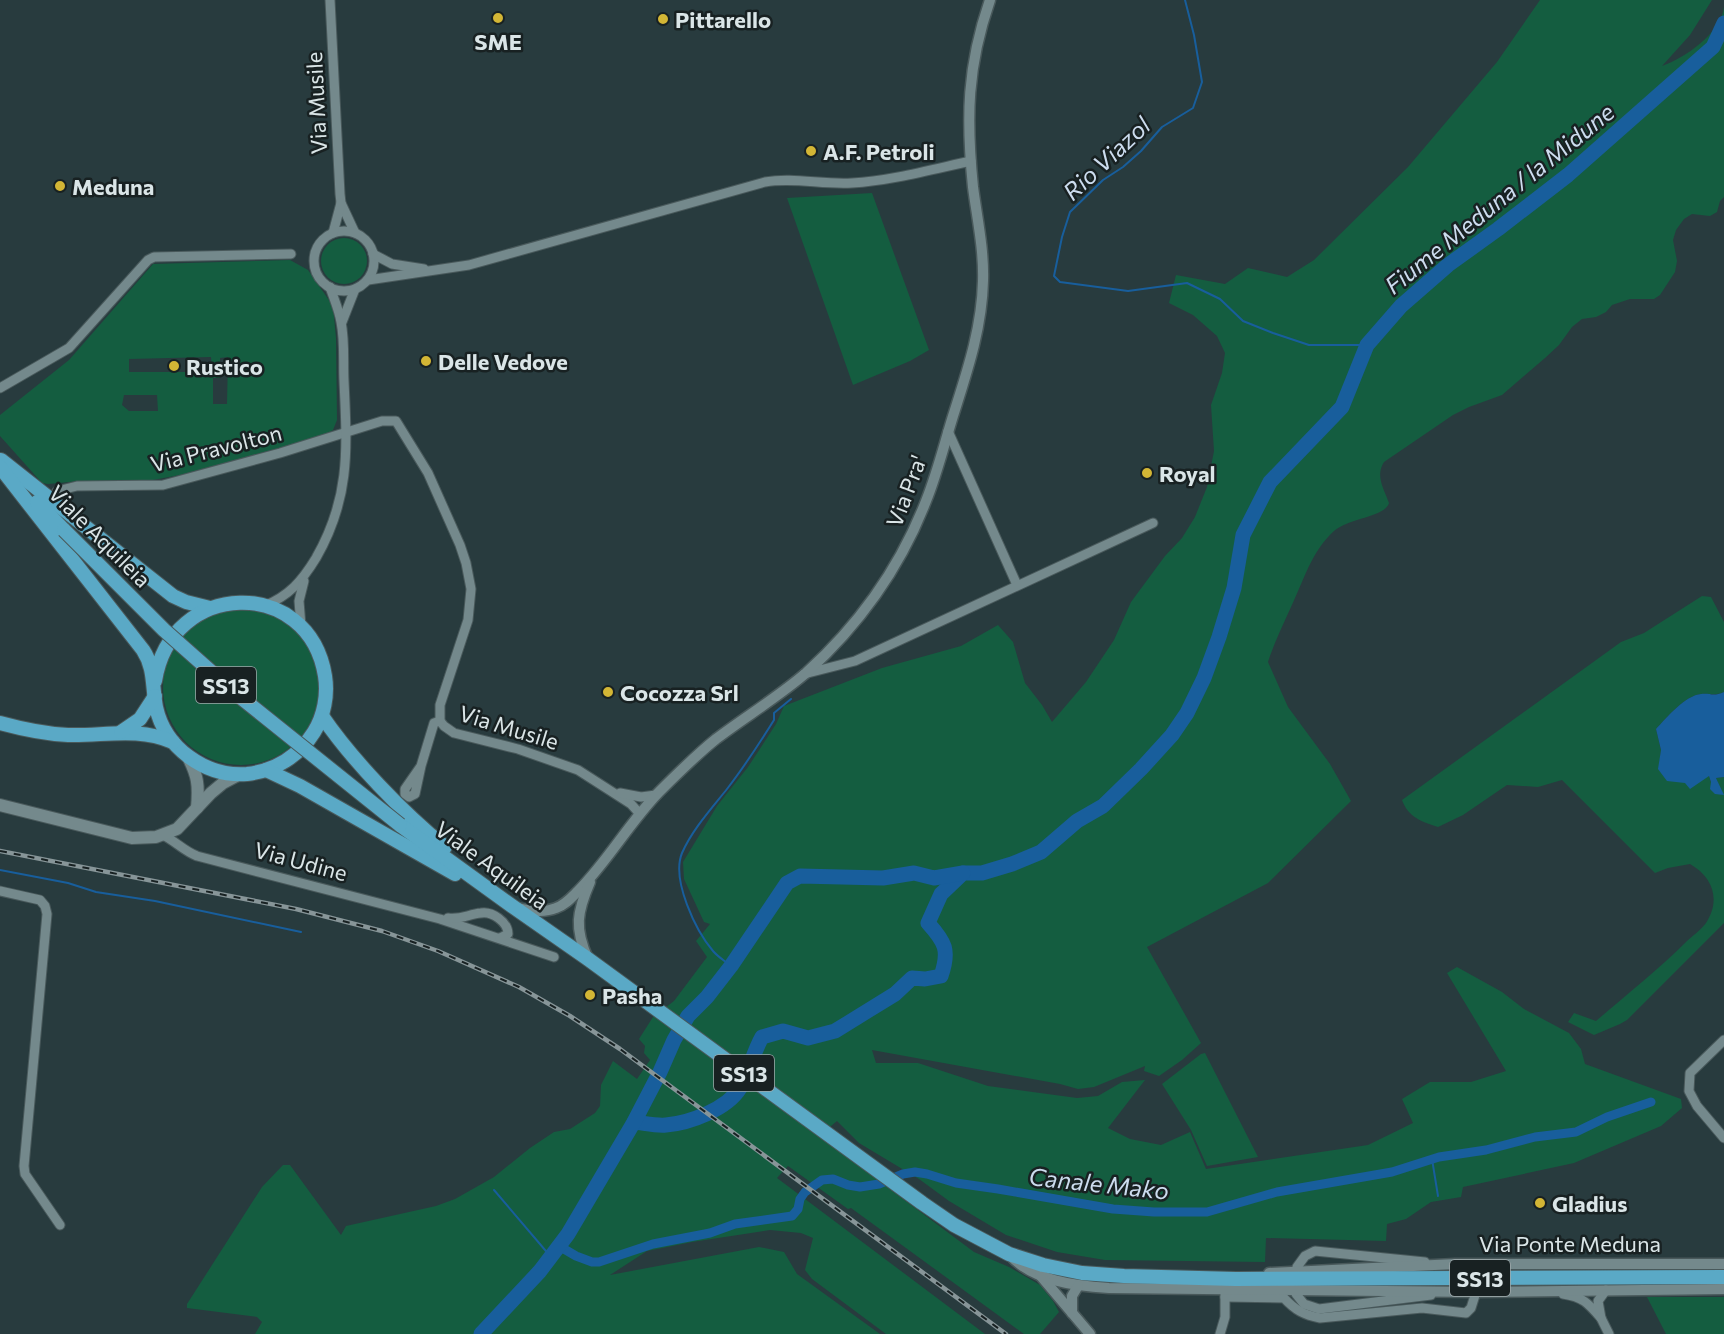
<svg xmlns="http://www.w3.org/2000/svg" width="1724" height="1334" viewBox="0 0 1724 1334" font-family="Commissioner,sans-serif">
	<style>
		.green { fill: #145d40; fill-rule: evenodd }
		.water { fill: #185e9c }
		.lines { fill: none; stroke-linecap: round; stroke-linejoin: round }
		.stream { stroke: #185e9c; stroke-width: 2 }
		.canal { stroke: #185e9c; stroke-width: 9 }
		.river { stroke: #185e9c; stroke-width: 15 }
		.minor-casing { stroke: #49595b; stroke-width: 11 }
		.tertiary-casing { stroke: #49595b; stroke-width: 13 }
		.secondary-casing { stroke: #49595b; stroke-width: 14 }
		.primary-casing { stroke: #49595b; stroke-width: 16 }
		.minor { stroke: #74898c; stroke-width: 9 }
		.tertiary { stroke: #74898c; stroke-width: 10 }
		.secondary { stroke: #74898c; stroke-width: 12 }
		.primary { stroke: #5aa9c6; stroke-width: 14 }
		.rail-casing { stroke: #879598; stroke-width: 4.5 }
		.rail { stroke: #182122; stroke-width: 2; stroke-dasharray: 7; stroke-linecap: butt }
		.primary-bridge-casing { stroke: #49595b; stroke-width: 16; stroke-linecap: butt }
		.primary-bridge { stroke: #5aa9c6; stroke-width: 14 }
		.poi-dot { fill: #d3b635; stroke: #182122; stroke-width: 2 }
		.labels { text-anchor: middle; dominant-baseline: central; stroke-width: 5; stroke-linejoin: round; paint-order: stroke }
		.shield { fill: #182122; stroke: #a0aaac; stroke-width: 1.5 }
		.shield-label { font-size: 21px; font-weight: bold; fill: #dae5e7 }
		.poi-label { font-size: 22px; font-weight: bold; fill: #dae5e7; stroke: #182122; text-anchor: start }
		.street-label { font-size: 22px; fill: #dae5e7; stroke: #182122 }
		.water-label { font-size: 24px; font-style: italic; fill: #ccdcee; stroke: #182122 }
	</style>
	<rect width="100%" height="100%" fill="#283b3e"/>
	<g class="green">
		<path d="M1540,0H1712L1690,35L1662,66C1685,58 1721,33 1724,7V197L1720,201L1717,212L1710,216L1692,214L1684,219L1676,230L1673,240L1677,261L1675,272L1660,295L1654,299H1630L1612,305L1606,312L1596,317L1582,319L1572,327L1559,345L1545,358L1502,395L1469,407L1453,415L1384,462C1375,476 1384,489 1389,503C1385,517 1349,518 1334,531C1311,552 1304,580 1291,607C1283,625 1274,643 1268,662L1288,707L1330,764L1351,801L1268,883L1147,947L1201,1043L1182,1060L1159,1076L1144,1071L1145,1066L1094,1087L1078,1089L1060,1084L872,1050L876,1063H918L988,1086L1077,1098L1098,1096L1122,1082L1145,1080L1108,1128L1130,1139L1161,1145L1190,1132L1206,1169L1368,1145L1413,1123L1402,1099L1430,1082H1471L1506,1071L1447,973L1457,967L1502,992L1524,1009L1569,1033L1581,1049L1585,1064L1681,1099L1682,1108L1661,1126L1574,1163L1463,1187L1461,1197L1431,1202L1406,1219L1387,1224L1386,1241L1266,1238L1265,1262L1105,1260L1057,1252L1006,1235L949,1201L919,1179L859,1143L837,1121L819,1136L974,1252L1009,1267L1040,1285L1053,1301L1059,1312L1040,1334H1024L851,1208L848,1209L788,1166L777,1178L985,1334H886L812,1279L805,1270L813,1238L801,1233L770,1230L692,1242L647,1251L610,1275L759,1247L784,1252L797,1274L880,1334H255L262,1322L257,1317L187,1308V1304L262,1187L283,1165H290L341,1235L346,1226L436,1206L455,1199L494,1177L530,1148L554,1132L570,1129L595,1113L600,1106L601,1085L613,1061L637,1079L650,1060L644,1053L645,1046L639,1039L653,1017L674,1001L707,957L696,941L710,924L704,922L684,879L683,862L717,806L748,767L776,724L784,706L882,668L961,646L998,625L1013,642L1025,683L1042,705L1052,722L1086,682L1114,640L1131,602L1165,556L1182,538L1195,517L1207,487L1214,451L1211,405L1222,373L1225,353L1217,336L1193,315L1169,303L1176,275L1225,284L1248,268L1287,277L1314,260L1408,167L1497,62Z"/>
		<polygon points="872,193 929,350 910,361 853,385 787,198"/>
		<circle cx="344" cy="261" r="23"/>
		<path d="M290,260L308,270L333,306L336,338L337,420L333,430L323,436L180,475L142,482L80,481L48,484L42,483L0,436V415L69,360L153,264ZM211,357L212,372H129V359ZM228,357L227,404H213V378H220V358ZM124,395H157L158,411H129L122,405Z"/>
		<path d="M1702,596L1711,597L1724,622V692C1715,696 1710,693 1701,694C1686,695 1666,718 1656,729L1661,750L1659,769L1709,776L1711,782L1723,795L1716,778L1724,777V923L1627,1020L1620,1024L1594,1035L1568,1022L1574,1013L1596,1021C1626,995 1658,970 1686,942C1692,936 1701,930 1706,923C1721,900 1713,877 1690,864L1668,868L1655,873L1562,780L1538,787L1507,785L1463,815L1438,827C1422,822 1408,817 1402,800L1621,642L1644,633Z"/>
		<circle cx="241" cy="687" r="78"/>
		<polygon points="1205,1053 1258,1157 1207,1166 1191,1130 1162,1084 1201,1054"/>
		<polygon points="1647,1297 1724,1297 1724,1334 1666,1334"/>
	</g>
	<path class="water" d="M1724,692V777L1716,778L1724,795L1715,794L1710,789L1711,782L1709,776L1690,789L1685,783L1667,781L1658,769L1661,750L1656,729C1666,718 1686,695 1701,694C1711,693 1713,697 1724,692Z"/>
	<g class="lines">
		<g class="stream">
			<polyline points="1185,0 1194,35 1202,82 1193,108 1162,127 1141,151 1123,167 1103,180 1070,212 1062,237 1054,276 1060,282 1128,291 1187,283 1220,299 1243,321 1273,333 1309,345 1367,345"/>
			<polyline points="0,870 68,883 96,892 155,901 301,932"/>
			<path d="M731,966C725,961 718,957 713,951C696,931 671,880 682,853C692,830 711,809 727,789C744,767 759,744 774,720V713L791,699"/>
			<polyline points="1432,1159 1438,1196"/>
			<polyline points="494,1190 551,1257"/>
		</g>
		<polyline class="canal" points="559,1246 576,1256 592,1262 599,1262 653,1244 710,1233 735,1224 792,1216 798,1209 800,1199 805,1192 822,1180 833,1179 848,1185 860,1187 879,1184 903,1174 915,1172 927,1174 956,1183 998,1189 1113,1209 1154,1212 1207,1212 1277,1192 1392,1172 1439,1157 1486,1150 1535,1137 1576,1132 1607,1117 1651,1102"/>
		<g class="river">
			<path d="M634,1122C644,1123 656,1126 666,1125C690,1123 727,1109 740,1088C749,1072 753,1053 762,1037L783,1031L808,1038L835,1031L895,994L912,978L925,979L941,976C950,950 945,942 928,923L941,894L963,873H982L1012,864L1041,852L1077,821L1103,806L1141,769L1172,735L1187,713L1204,678L1219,637L1234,588L1243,535L1270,482L1342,407L1367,345L1401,306L1448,265L1498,229L1568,175L1713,47L1724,23"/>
			<polyline points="481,1334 540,1271 568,1234 634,1122 660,1072 674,1040 688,1016 707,997 731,966 787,883 800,876 883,878 914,873 934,878 963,873"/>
		</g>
		<defs>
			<g id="minor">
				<polyline points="330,0 340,194 341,203 355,233"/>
				<circle cx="344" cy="261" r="30"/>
				<polyline points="333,233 341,203"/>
				<polyline points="373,254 392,264 424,269"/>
				<path d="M368,280L469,265L765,182C794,177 823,185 852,183C890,181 934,169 971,161"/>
				<polyline points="342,322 355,289"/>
				<polyline points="0,388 69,348 148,260 154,257 291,254"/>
				<polyline points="948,431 1017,585"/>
				<polyline points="57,491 77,486 163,485 280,453 382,421 396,421 428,473 460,545 466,563 471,589 468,620 440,705 440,721 444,726 454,733 518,749 578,770 631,804 640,814"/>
				<path d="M264,606C289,596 302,581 316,558C351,497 347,448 344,381C343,362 345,341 341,322C339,310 334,299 330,287"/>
				<polyline points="301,626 299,601 304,581"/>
				<polyline points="804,674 855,661 1153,523"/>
				<polyline points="421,766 405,789 405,794 409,797 415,794 421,766 434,723 440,721"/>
				<polyline points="620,793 641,797 656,795"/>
				<path d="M163,835C175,841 184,851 197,856L440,919L554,957"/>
				<polyline points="0,891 40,900 45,906 47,914 24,1166 25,1174 60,1225"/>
				<path d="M448,918C461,920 469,914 481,913C492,911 508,922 508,934L500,938"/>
				<polyline points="1724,1040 1690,1073 1689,1091 1697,1106 1724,1138"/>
				<polyline points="1297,1267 1305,1256 1315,1251 1425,1262"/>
				<polyline points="1296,1294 1304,1304 1319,1309 1431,1295"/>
				<path d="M1563,1294C1583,1297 1588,1303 1601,1318L1598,1301L1606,1290"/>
				<path d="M1225,1297L1284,1298C1295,1310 1304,1315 1320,1318L1422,1308L1466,1313L1471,1308L1476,1292"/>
				<polyline points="1601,1318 1609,1334"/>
				<polyline points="1220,1334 1225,1317 1225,1292"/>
			</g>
			<g id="tertiary">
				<path d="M518,908C530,911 544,913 556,908C565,905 571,898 578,891C608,861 629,823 659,792C677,774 696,755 716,739C745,717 778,697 806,673C859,625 900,568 926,501C937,474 944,445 953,416C967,372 982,328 983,281C984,249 977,218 973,187C966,118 967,66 990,0"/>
				<path d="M588,959C574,928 577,912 590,882"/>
				<path d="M1009,1254C1032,1281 1076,1286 1109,1288L1476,1292L1724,1289"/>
				<polyline points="1269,1273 1455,1264 1724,1264"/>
				<polyline points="1040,1275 1090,1334"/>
				<polyline points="1072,1313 1072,1296 1078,1286"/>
			</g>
			<g id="secondary">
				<path d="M187,755C198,776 199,785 197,808"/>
				<polyline points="0,805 132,838 156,837 177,829 211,793 223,783 240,774"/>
			</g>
			<g id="primary">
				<polyline points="1,460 173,596 186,602 210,608"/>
				<path d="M0,467L143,650C155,668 152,687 156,707C165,748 205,777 247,774C275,771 299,756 314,732C324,716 328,695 325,676C309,576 171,579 155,681"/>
				<polyline points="37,502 64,530"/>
				<path d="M322,716C352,760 403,813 445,847"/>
				<path d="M0,723C22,729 45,734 68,735C105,736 137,727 173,742"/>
				<polyline points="121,732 140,719 155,696"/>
				<polyline points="266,770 300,786 455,874"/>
				<polyline points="400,825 512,906 588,959 922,1203 954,1225 1009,1254 1043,1265 1082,1273 1124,1276 1236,1279 1724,1277"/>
			</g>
		</defs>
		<use href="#minor" class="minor-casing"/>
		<use href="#tertiary" class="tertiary-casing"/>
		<use href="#secondary" class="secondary-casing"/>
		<use href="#primary" class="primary-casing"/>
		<use href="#minor" class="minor"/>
		<use href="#tertiary" class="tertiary"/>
		<use href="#secondary" class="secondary"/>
		<use href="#primary" class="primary"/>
		<defs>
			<polyline id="rail" points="0,851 296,909 382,931 438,951 519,987 570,1016 620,1049 1006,1334"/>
		</defs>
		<use href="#rail" class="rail-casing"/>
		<use href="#rail" class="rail"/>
		<defs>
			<polyline id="primary-bridge" points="64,530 164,630 234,692 400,825"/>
		</defs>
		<use href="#primary-bridge" class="primary-bridge-casing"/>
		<use href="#primary-bridge" class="primary-bridge"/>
	</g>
	<g class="poi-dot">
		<circle cx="498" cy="18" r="6"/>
		<circle cx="663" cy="19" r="6"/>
		<circle cx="811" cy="151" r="6"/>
		<circle cx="60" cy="186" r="6"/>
		<circle cx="426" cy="361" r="6"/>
		<circle cx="174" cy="366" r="6"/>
		<circle cx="1147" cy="473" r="6"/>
		<circle cx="608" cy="692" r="6"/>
		<circle cx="590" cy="995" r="6"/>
		<circle cx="1540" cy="1203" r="6"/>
	</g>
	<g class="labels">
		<g class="shield">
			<rect x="196" y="667" width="60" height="36" rx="4.5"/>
			<rect x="714" y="1055" width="60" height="36" rx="4.5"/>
			<rect x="1450" y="1260" width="60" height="36" rx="4.5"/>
		</g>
		<g class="shield-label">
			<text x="226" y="685">SS13</text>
			<text x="744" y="1073">SS13</text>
			<text x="1480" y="1278">SS13</text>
		</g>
		<g class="poi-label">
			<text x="675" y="19">Pittarello</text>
			<text x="498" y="41" text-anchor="middle">SME</text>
			<text x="823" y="151">A.F. Petroli</text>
			<text x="72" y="186">Meduna</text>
			<text x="438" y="361">Delle Vedove</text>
			<text x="186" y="366">Rustico</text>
			<text x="1159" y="473">Royal</text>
			<text x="620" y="692">Cocozza Srl</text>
			<text x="602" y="995">Pasha</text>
			<text x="1552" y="1203">Gladius</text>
		</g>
		<g class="street-label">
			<text transform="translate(316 103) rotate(-93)">Via Musile</text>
			<text transform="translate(216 448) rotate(-14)">Via Pravolton</text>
			<text transform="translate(906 491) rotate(-69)">Via Pra'</text>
			<text transform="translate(100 536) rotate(45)">Viale Aquileia</text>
			<text transform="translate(509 727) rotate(17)">Via Musile</text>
			<text transform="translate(301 861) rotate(15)">Via Udine</text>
			<text transform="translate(492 865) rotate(36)">Viale Aquileia</text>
			<text x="1570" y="1243">Via Ponte Meduna</text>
		</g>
		<g class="water-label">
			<text transform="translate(1106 158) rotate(-43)">Rio Viazol</text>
			<text transform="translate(1499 198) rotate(-39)">Fiume Meduna / la Midune</text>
			<text transform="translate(1099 1183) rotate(6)">Canale Mako</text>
		</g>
	</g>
</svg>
